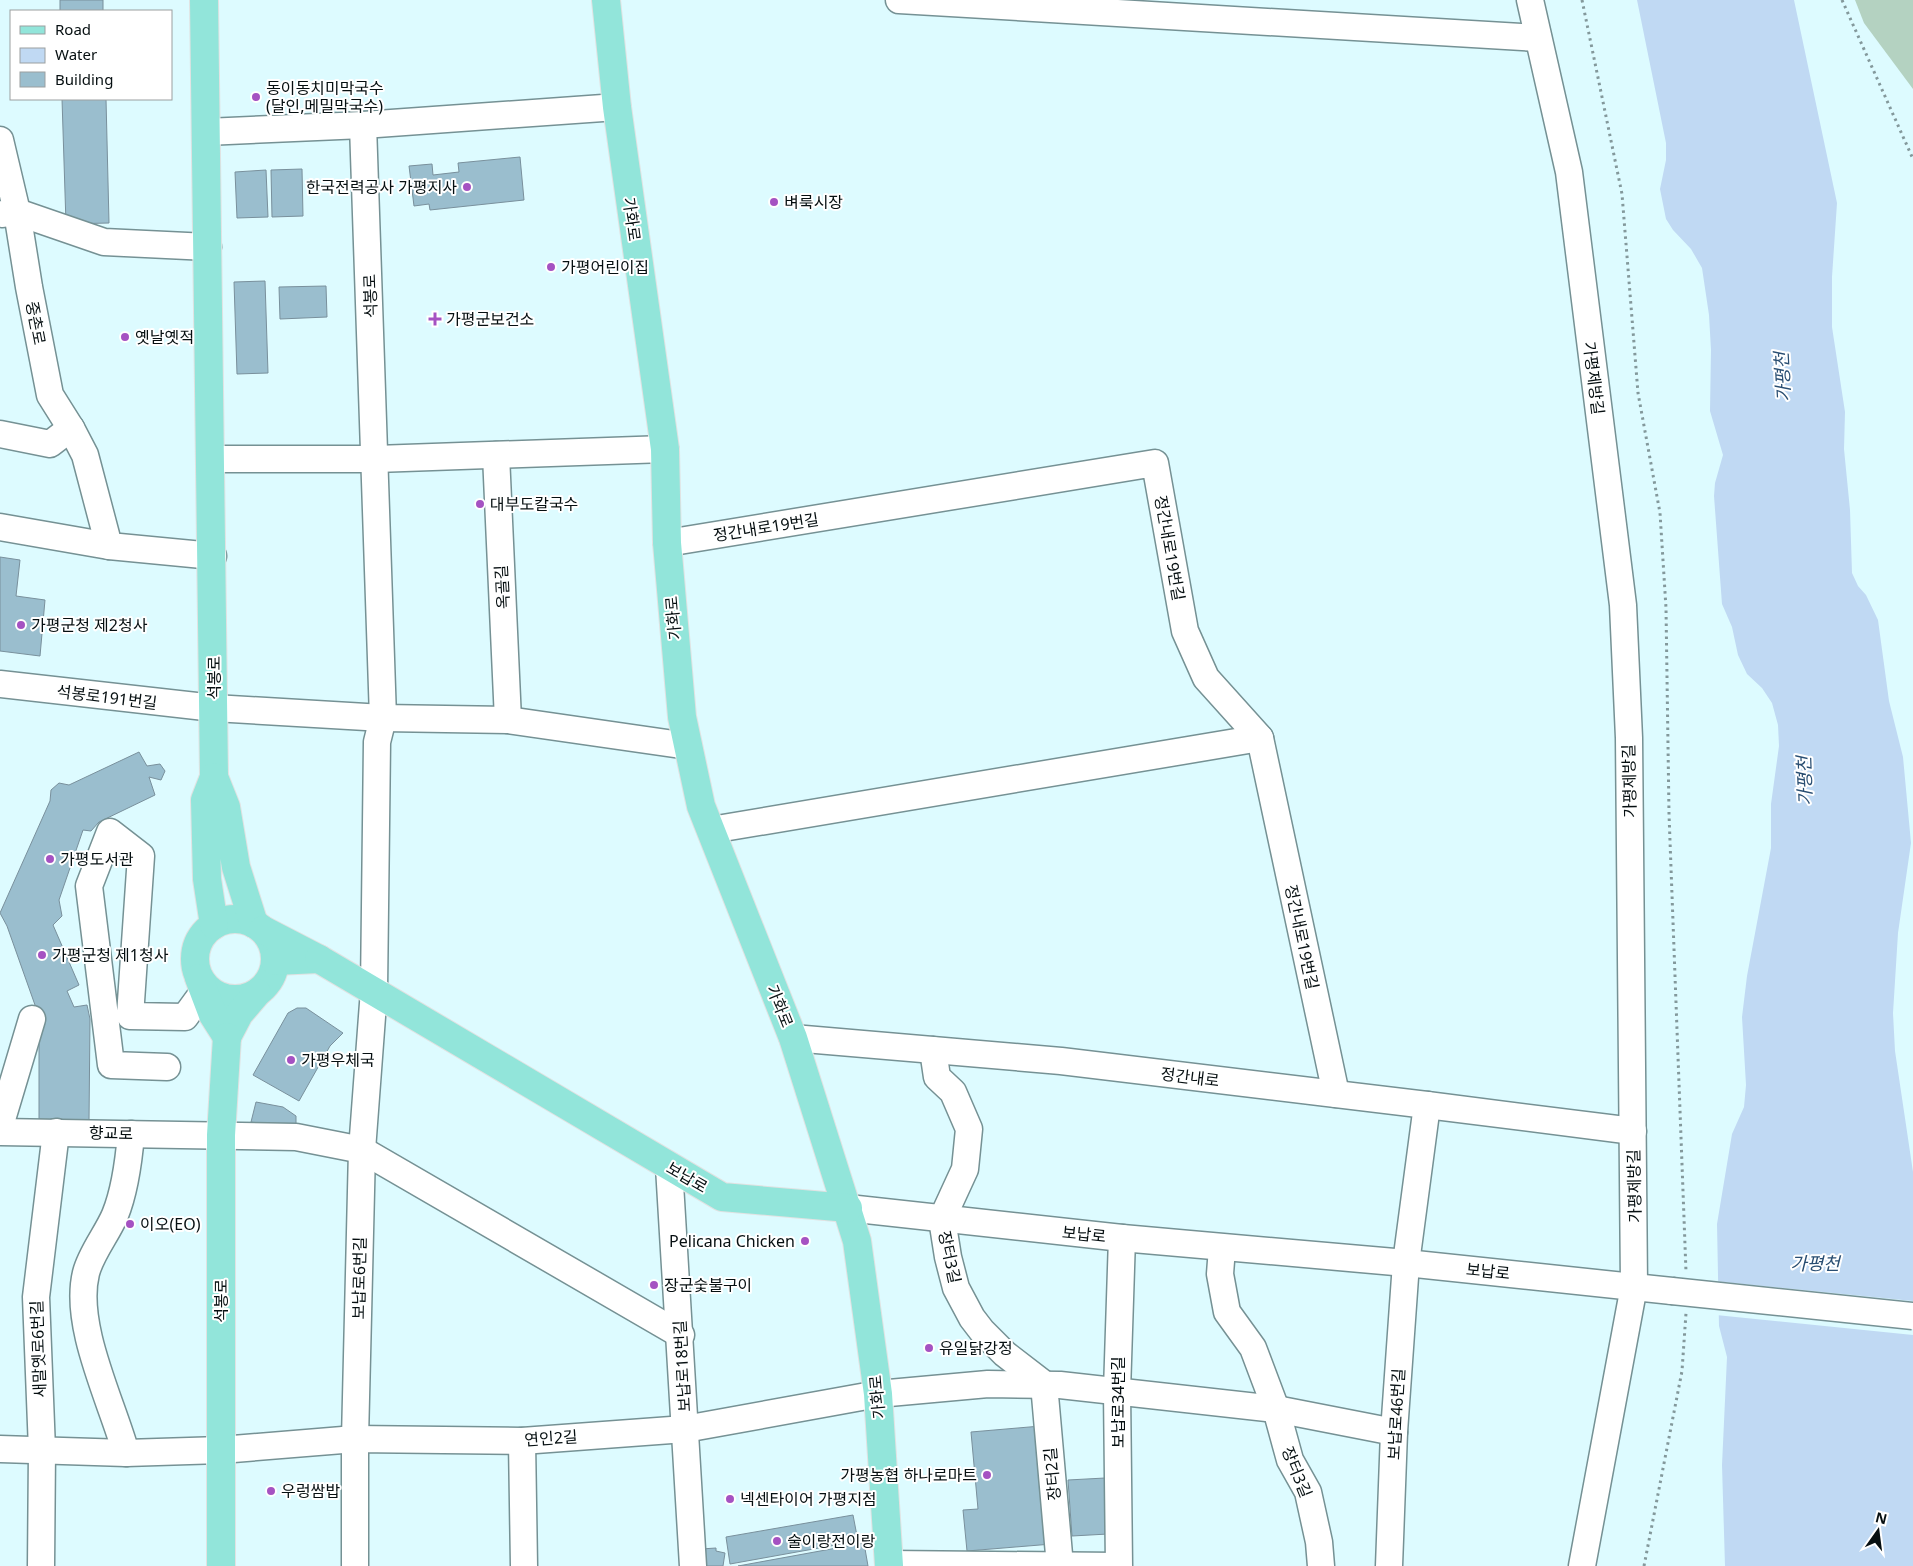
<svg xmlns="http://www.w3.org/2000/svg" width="1913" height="1566" viewBox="0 0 1913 1566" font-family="'Noto Sans','Noto Sans KR',sans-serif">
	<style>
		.green { fill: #b4d2c1 }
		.water { fill: #c0d9f3 }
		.pier { fill: #ddfbff }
		.building { fill: #9abece; stroke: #79909c }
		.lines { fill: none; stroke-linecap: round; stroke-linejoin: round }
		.minor-casing { stroke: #759194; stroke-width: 29 }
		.major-casing { stroke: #e1e2e2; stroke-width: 30 }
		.path { stroke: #83989b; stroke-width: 3; stroke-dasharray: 2.5 4; stroke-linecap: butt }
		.minor { stroke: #fff; stroke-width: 26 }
		.major { stroke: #92e5da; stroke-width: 28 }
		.minor-bridge-casing { stroke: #759194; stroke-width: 29; stroke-linecap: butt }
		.minor-bridge { stroke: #fff; stroke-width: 26 }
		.poi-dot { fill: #a552c2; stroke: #fff; stroke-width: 2 }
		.labels { text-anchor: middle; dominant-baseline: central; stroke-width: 4; stroke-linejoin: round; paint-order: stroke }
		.poi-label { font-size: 16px; fill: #060f11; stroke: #fff; text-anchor: start }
		.street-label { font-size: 16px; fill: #060f11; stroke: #fff }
		.water-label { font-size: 18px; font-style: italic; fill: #294e72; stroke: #fff }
	</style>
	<rect width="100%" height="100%" fill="#ddfbff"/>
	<polygon class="green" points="1855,0 1913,0 1913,89 1864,23"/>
	<polygon class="water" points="1637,0 1794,0 1837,203 1832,277 1832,327 1845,412 1844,449 1850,510 1852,573 1858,586 1866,595 1878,620 1889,701 1903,757 1911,843 1898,933 1893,1013 1895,1051 1913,1172 1913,1566 1725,1566 1722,1465 1727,1357 1719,1326 1717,1224 1732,1134 1744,1107 1746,1085 1742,1017 1747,976 1771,848 1771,804 1779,746 1778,725 1772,703 1762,688 1747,674 1738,655 1732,627 1722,604 1714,496 1715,483 1723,455 1710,411 1711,350 1709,315 1702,268 1691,249 1673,230 1666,219 1660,189 1666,160 1666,143"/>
	<polygon class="pier" points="1714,1281 1913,1301 1913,1335 1716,1315"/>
	<g class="building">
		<rect x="60" y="0" width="43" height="11"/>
		<polygon points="62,99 106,99 109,223 66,224"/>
		<polygon points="520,157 524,200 430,210 429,204 414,206 409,166 432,164 433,175 459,172 458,163"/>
		<polygon points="302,169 303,216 272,217 271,170"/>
		<polygon points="266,170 268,217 237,218 235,172"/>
		<polygon points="265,281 268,373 237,374 234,282"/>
		<polygon points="326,286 327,317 280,319 279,287"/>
		<polygon points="0,557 20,560 16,596 45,600 40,656 0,651"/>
		<polygon points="139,752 147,766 160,764 165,771 161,780 149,777 155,795 99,822 91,831 83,830 59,900 62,916 53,925 79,985 67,991 74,1007 87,1005 90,1019 89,1121 39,1119 39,1018 33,1012 35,1005 7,926 0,913 50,801 51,790 59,783 69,785"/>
		<polygon points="297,1008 306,1008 343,1033 330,1046 299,1101 253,1075 288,1013"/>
		<polygon points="256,1102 283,1107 296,1116 296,1130 251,1122"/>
		<polygon points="1041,1426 1052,1544 967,1551 963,1510 978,1509 971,1432"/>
		<polygon points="1105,1478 1108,1534 1072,1536 1068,1480"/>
		<polygon points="853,1515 858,1541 730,1564 726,1537"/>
		<polygon points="864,1543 868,1566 738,1566"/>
		<polygon points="716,1548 716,1551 725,1553 723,1566 702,1566 701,1549"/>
	</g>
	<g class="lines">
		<defs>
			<g id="minor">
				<polyline points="899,0 1538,38"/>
				<polyline points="1530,0 1569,172 1623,605 1629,738 1634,1286 1582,1566"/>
				<polyline points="206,132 363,125 617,107"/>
				<polyline points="0,140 17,212 29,287 50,395 72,430 85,455 109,546 213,556"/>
				<polyline points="3,214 17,212 104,242 208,247"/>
				<polyline points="0,434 50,444 71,428"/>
				<polyline points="496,455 508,720"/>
				<polyline points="211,459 376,459 665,449"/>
				<polyline points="0,527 109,546"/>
				<polyline points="667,543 1155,463 1185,631 1206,678 1260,738 1336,1094"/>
				<polyline points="0,684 214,708 383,718 508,720 688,746"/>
				<polyline points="711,830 1260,738"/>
				<polyline points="793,1038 1061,1061 1427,1105 1406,1263 1394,1432 1389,1566"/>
				<polyline points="933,1050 937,1077 953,1092 969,1129 965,1169 942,1219 948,1257 956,1288 972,1318 982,1331 1005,1354 1044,1384 1060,1566"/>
				<polyline points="167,1067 111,1065 89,886 110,832 141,856 130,1016 185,1017 204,991"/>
				<polyline points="1427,1105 1633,1131"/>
				<polyline points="0,1126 32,1019"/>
				<polyline points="0,1132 296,1137 362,1150 681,1335"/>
				<polyline points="669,1167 693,1566"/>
				<polyline points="848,1208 1122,1238 1406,1263 1672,1291"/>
				<polyline points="1222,1248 1220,1274 1227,1312 1253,1348 1276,1409 1290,1460 1308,1492 1319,1542 1321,1566"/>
				<polyline points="522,1441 524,1566"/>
				<polyline points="0,1449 126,1453 221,1450 355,1439 522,1441 685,1429 878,1394 988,1384 1060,1385 1276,1409 1394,1432"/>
				<path d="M126,1453C112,1402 73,1326 86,1273C91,1253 107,1234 115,1215C124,1193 129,1158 131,1134"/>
				<polyline points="889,1564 1118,1566"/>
				<polyline points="41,1566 42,1450 36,1297 56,1132"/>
				<polyline points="355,1566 355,1439 362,1150 374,990 377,742 383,718 363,125"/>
				<polyline points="1119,1566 1117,1391 1122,1238"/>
			</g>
			<g id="major">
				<polyline points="204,0 214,777"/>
				<polyline points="606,0 617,107 665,449 667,543 682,717 701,806 793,1038 857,1241 878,1394 889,1566"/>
				<circle cx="235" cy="959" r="40"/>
				<polyline points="214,925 207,879 205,800 214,777 226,807 236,867 254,924"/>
				<polyline points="263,930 319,959 275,961"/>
				<polyline points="319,959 722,1197 848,1208"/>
				<polyline points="199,978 213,1015 227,1037 239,1014 257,993"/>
				<polyline points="221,1566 221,1135 227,1037"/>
			</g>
		</defs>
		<use href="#minor" class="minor-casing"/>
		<use href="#major" class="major-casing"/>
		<g class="path">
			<polyline points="1582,0 1622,194 1638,393 1660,513 1666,608 1669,814 1686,1272"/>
			<polyline points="1842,0 1913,159"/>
			<polyline points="1644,1566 1682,1371 1686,1313"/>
		</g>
		<use href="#minor" class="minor"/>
		<use href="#major" class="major"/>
		<defs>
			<polyline id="minor-bridge" points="1672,1291 1913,1316"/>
		</defs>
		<use href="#minor-bridge" class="minor-bridge-casing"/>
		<use href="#minor-bridge" class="minor-bridge"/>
	</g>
	<g class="poi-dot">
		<circle cx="256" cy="97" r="5"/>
		<circle cx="467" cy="187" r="5"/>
		<circle cx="774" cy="202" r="5"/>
		<circle cx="551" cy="267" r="5"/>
		<path d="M432.5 311.5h5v5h5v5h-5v5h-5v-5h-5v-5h5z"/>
		<circle cx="125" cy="337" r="5"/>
		<circle cx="480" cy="504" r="5"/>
		<circle cx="21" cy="625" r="5"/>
		<circle cx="50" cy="859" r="5"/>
		<circle cx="42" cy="955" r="5"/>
		<circle cx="291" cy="1060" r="5"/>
		<circle cx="130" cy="1224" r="5"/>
		<circle cx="805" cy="1241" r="5"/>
		<circle cx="654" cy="1285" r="5"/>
		<circle cx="929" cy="1348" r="5"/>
		<circle cx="987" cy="1475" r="5"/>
		<circle cx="271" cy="1491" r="5"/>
		<circle cx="730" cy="1499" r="5"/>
		<circle cx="777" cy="1541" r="5"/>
	</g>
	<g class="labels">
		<g class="poi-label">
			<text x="266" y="88">동이동치미막국수<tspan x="266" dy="18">(달인,메밀막국수)</tspan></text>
			<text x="457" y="187" text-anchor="end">한국전력공사 가평지사</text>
			<text x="784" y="202">벼룩시장</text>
			<text x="561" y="267">가평어린이집</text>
			<text x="446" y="319">가평군보건소</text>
			<text x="135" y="337">옛날옛적</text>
			<text x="490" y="504">대부도칼국수</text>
			<text x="31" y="625">가평군청 제2청사</text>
			<text x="60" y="859">가평도서관</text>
			<text x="52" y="955">가평군청 제1청사</text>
			<text x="301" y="1060">가평우체국</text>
			<text x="140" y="1224">이오(EO)</text>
			<text x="795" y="1241" text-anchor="end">Pelicana Chicken</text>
			<text x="664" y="1285">장군숯불구이</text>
			<text x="939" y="1348">유일닭강정</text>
			<text x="977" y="1475" text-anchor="end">가평농협 하나로마트</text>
			<text x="281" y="1491">우렁쌈밥</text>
			<text x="740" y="1499">넥센타이어 가평지점</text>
			<text x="787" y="1541">술이랑전이랑</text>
		</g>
		<g class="street-label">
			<text transform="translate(632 219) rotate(82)">가화로</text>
			<text transform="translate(370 296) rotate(-92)">석봉로</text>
			<text transform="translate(36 323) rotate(79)">중촌로</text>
			<text transform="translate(1594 378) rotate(83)">가평제방길</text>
			<text transform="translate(766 527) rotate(-9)">정간내로19번길</text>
			<text transform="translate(1170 548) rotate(80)">정간내로19번길</text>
			<text transform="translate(502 587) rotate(-93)">옥골길</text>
			<text transform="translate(673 618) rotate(-95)">가화로</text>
			<text transform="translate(214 678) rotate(-90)">석봉로</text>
			<text transform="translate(107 697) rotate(7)">석봉로191번길</text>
			<text transform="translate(1629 781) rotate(-91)">가평제방길</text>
			<text transform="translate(1302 937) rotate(78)">정간내로19번길</text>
			<text transform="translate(780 1006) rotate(68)">가화로</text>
			<text transform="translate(1190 1077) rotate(7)">정간내로</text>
			<text transform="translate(111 1133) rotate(1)">향교로</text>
			<text transform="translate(687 1177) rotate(30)">보납로</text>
			<text transform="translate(1634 1186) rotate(-91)">가평제방길</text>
			<text transform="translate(1084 1234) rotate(6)">보납로</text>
			<text transform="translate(950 1257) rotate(78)">장터3길</text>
			<text transform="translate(1488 1271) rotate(6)">보납로</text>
			<text transform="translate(359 1278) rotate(-89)">보납로6번길</text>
			<text transform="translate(221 1301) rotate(-90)">석봉로</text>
			<text transform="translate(38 1349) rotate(-92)">새말옛로6번길</text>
			<text transform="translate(682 1366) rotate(-93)">보납로18번길</text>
			<text transform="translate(877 1397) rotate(-95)">가화로</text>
			<text transform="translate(1118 1402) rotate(-90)">보납로34번길</text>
			<text transform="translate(1396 1414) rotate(-87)">보납로46번길</text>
			<text transform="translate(551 1438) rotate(-4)">연인2길</text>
			<text transform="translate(1297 1472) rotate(68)">장터3길</text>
			<text transform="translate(1052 1474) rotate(-95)">장터2길</text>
		</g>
		<g class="water-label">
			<text transform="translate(1782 377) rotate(-93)">가평천</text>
			<text transform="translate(1804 781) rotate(-92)">가평천</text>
			<text x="1815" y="1263">가평천</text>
		</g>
	</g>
	<rect x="10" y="10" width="162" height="90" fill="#ffffff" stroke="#9b9fa0"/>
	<rect x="20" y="26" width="25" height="8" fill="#92e5da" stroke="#9b9fa0"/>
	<text x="55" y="35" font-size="15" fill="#060f11">Road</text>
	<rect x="20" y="48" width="25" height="15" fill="#c0d9f3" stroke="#9b9fa0"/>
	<text x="55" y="60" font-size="15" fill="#060f11">Water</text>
	<rect x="20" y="72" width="25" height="15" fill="#9abece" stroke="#9b9fa0"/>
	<text x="55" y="85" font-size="15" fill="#060f11">Building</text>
	<g transform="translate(1878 1531) rotate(14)" stroke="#ffffff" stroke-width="4" paint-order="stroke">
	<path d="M0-4L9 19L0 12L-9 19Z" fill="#060f11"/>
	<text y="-8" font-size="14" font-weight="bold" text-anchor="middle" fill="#060f11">N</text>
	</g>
</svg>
